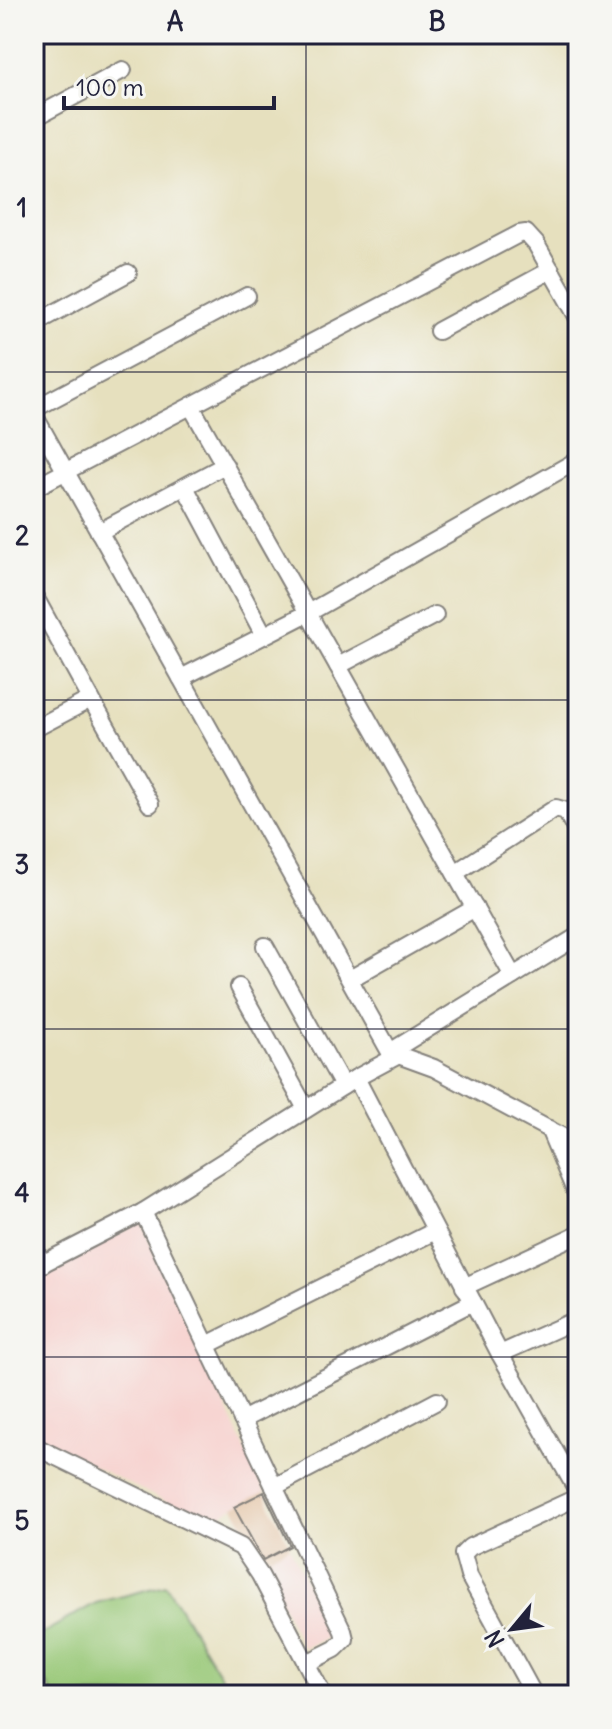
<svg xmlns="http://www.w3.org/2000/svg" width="612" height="1729" viewBox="0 0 612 1729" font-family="Delius,sans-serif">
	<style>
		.built { fill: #f7d0cd }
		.green { fill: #97c776; stroke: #5c7458; stroke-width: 2 }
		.building { fill: #dbaa7f }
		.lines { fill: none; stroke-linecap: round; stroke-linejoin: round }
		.minor-casing { stroke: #84817c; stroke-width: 20 }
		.minor { stroke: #fff; stroke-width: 16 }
		.grid { fill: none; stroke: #22223b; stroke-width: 2; stroke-opacity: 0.55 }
		.neatline { fill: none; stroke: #22223b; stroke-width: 3 }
		.grid-label { font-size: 26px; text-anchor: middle; font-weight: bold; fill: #22223b }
	</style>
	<rect width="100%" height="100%" fill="#f6f6f2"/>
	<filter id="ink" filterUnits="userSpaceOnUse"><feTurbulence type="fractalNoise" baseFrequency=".0125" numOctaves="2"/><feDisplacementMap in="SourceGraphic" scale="16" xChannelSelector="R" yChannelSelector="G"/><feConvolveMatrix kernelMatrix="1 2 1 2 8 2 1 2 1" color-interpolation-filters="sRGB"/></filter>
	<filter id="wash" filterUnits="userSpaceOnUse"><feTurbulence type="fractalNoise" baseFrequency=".006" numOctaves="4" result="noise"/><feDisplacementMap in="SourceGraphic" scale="32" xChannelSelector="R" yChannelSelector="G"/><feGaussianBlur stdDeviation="1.8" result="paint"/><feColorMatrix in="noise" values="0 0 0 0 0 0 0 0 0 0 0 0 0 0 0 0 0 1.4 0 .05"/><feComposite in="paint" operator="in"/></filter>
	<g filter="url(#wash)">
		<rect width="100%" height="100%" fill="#e6e0be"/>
		<polygon class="built" points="141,1222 331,1636 303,1648 234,1507 209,1523 34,1437 34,1277"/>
		<polygon class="green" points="166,1585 232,1695 53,1695 34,1659 34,1638 96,1603"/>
		<g id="blocks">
			<polygon class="building" points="264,1492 290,1546 263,1560 234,1507"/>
		</g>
	</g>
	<g filter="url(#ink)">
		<use href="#blocks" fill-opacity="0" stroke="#84817c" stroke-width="2"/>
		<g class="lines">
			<defs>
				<g id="minor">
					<polyline points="34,118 123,70"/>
					<polyline points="34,324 128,273"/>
					<polyline points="438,331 551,270"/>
					<polyline points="191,406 513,976"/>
					<polyline points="34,409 247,296"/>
					<polyline points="34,415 390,1052 434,1068 578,1145"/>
					<polyline points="185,487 264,635"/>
					<polyline points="34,488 519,234 526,233 536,244 578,318"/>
					<polyline points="99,532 225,465"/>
					<polyline points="338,666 435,615"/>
					<polyline points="181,678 308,613 578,460"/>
					<polyline points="91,699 150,804"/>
					<polyline points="34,729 91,699 35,597"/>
					<polyline points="455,873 556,808 566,811 578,834"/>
					<polyline points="265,946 343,1086"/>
					<polyline points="350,979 475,908"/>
					<polyline points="239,987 306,1109"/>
					<polyline points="390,1052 578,936"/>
					<polyline points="356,1078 500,1354 578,1492"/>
					<polyline points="549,1129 578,1198"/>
					<polyline points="143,1212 343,1631 345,1639 335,1649 307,1663"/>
					<polyline points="34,1248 43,1264"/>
					<polyline points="34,1268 143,1212 356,1078 397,1056"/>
					<polyline points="464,1287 578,1234"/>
					<polyline points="207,1345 435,1231"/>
					<polyline points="500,1354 578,1319"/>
					<polyline points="242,1420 473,1302"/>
					<polyline points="34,1446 241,1547 260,1575 323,1695"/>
					<polyline points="274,1487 437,1401"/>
					<polyline points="534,1695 469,1576 463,1554 470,1547 578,1497"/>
				</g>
			</defs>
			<use href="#minor" class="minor-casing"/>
			<use href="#minor" class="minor"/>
		</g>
	</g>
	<path class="grid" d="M306,34V1695M34,372H578M34,700H578M34,1029H578M34,1357H578"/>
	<rect width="612" height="1729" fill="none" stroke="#f6f6f2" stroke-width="88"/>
	<g transform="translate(512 1629) rotate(241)" stroke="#f6f6f2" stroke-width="6" paint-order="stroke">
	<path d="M0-6L14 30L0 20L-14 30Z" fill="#22223b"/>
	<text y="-12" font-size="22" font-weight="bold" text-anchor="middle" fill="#22223b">N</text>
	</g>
	<path d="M64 96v12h210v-12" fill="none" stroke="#22223b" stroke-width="4"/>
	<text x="76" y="96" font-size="24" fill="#22223b" stroke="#f6f6f2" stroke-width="6" paint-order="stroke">100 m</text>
	<rect x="44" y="44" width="524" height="1641" class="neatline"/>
	<g class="grid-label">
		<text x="175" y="31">A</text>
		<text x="437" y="31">B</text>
		<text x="22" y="217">1</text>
		<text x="22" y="545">2</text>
		<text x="22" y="874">3</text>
		<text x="22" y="1202">4</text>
		<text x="22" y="1530">5</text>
	</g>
</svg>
